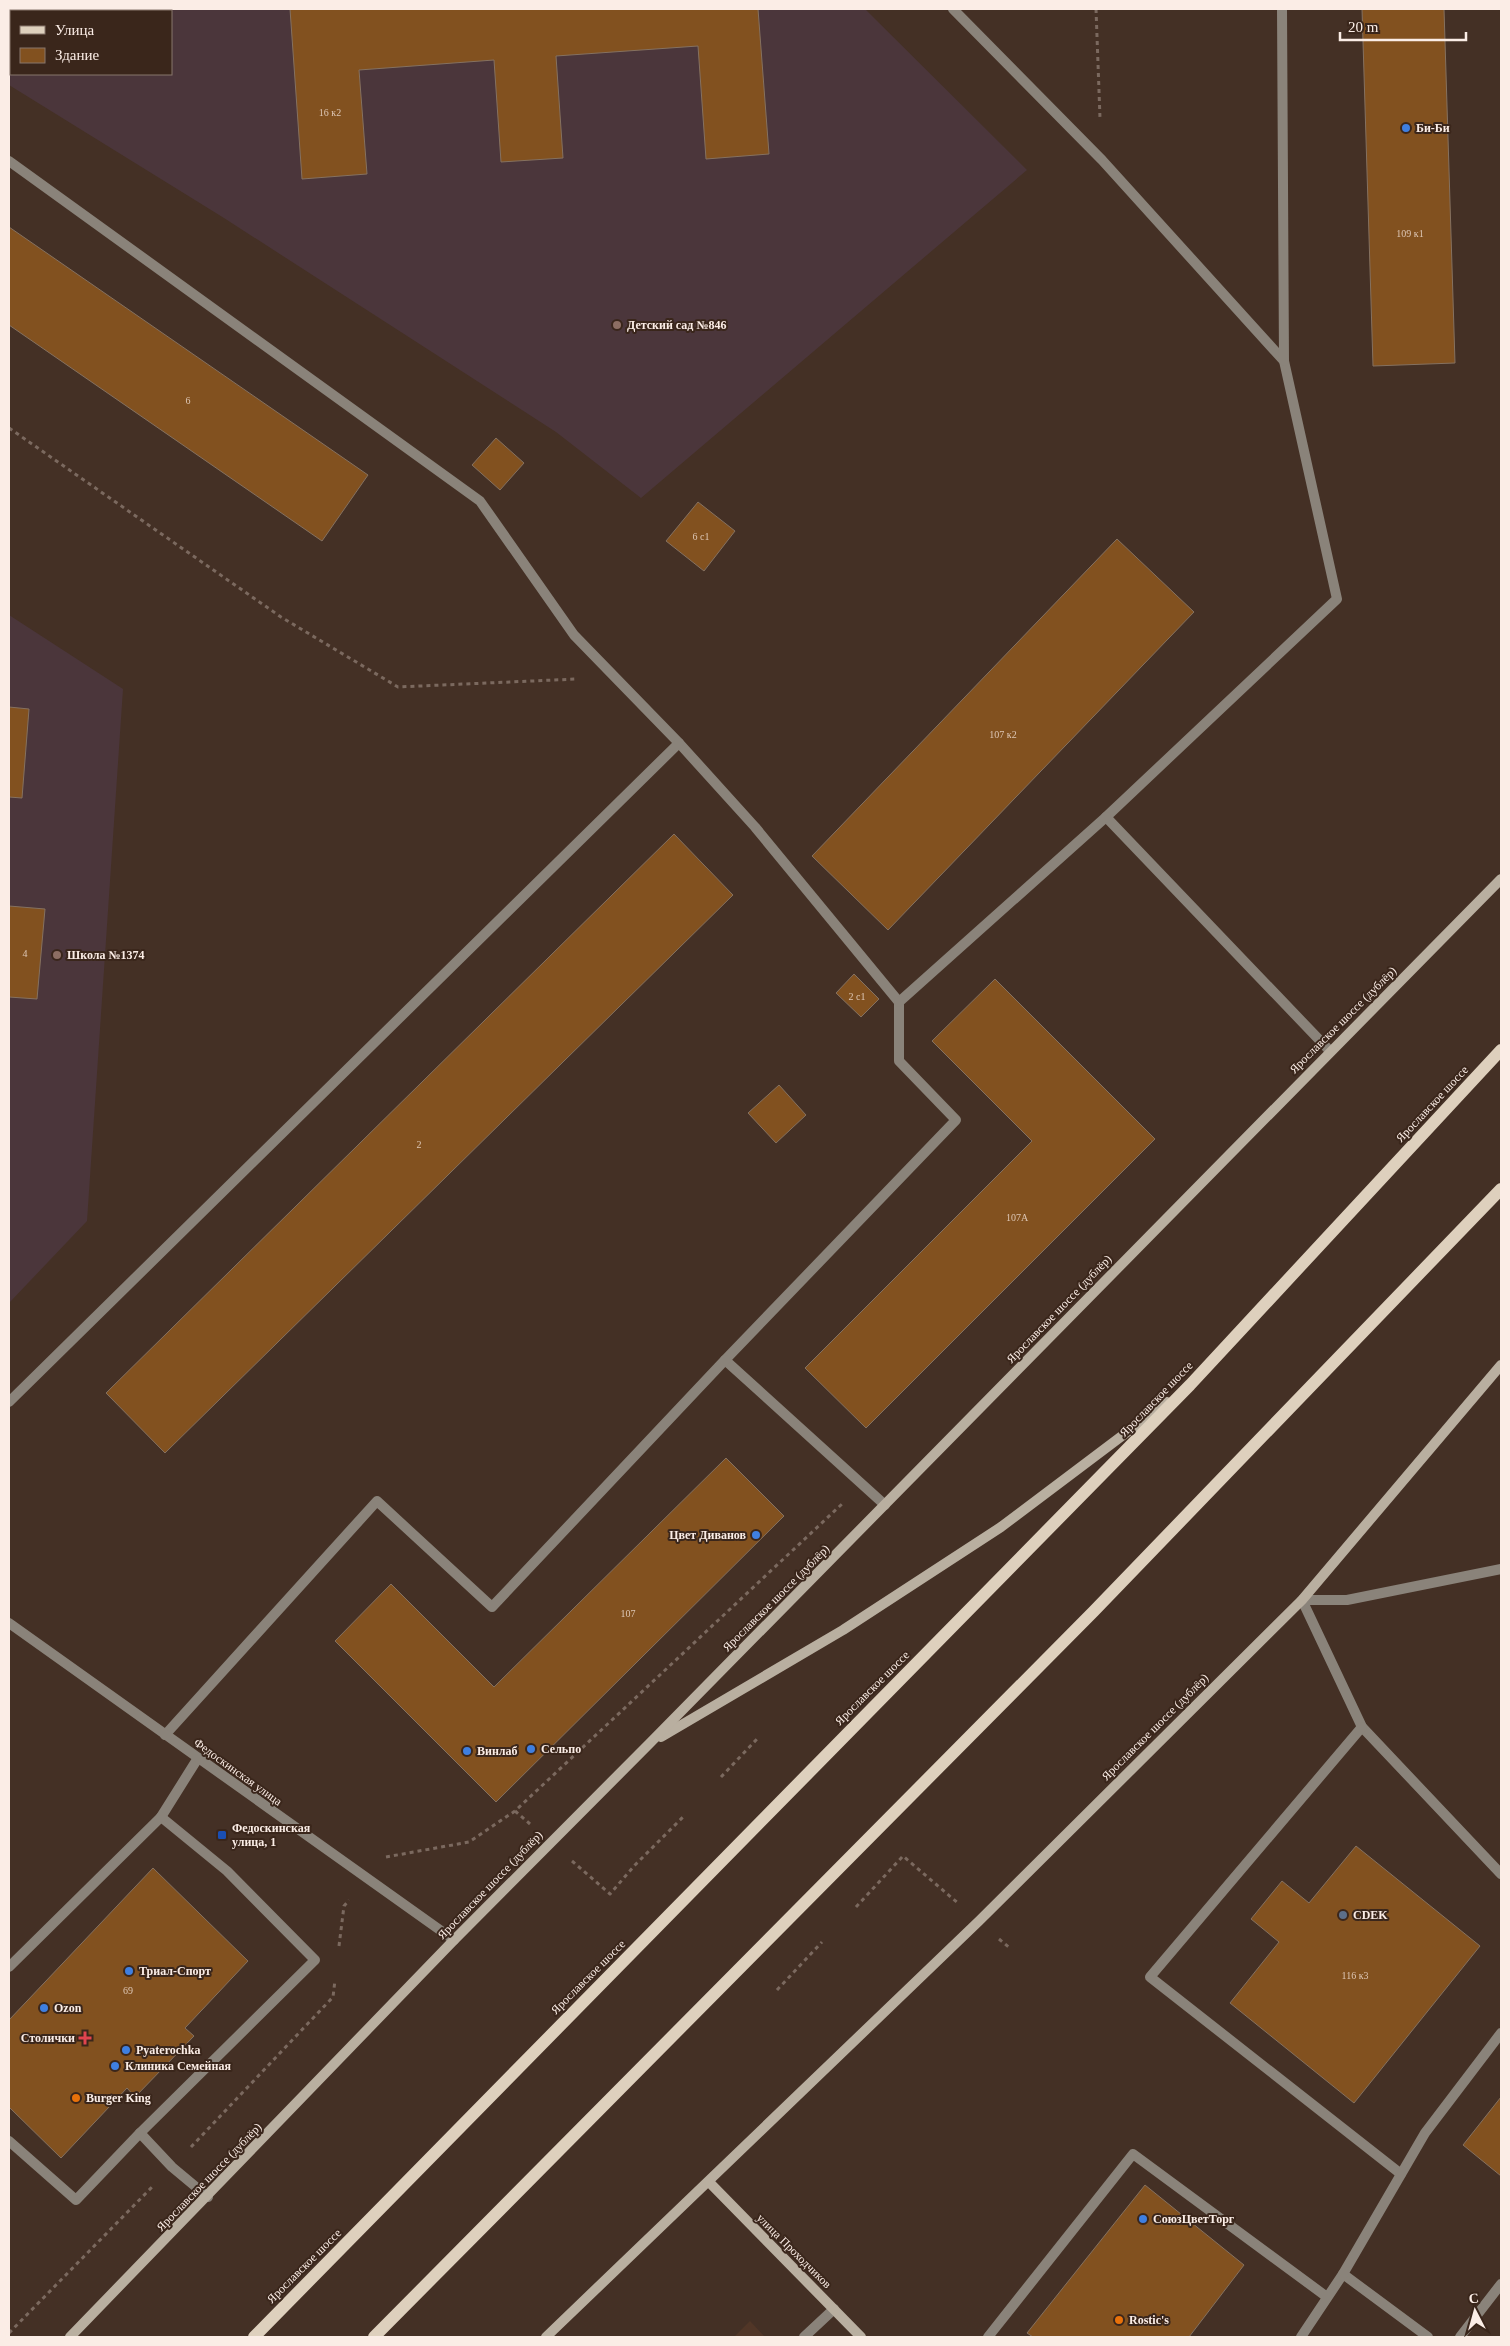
<svg xmlns="http://www.w3.org/2000/svg" width="1510" height="2346" viewBox="0 0 1510 2346" font-family="Georgia,serif">
	<style>
		.built { fill: #513627 }
		.education { fill: #4b363b; fill-rule: evenodd }
		.building { fill: #82511f; stroke: #857160 }
		.lines { fill: none; stroke-linecap: round; stroke-linejoin: round }
		.path { stroke: #7b695f; stroke-width: 3; stroke-dasharray: 4 4; stroke-linecap: butt }
		.lane { stroke: #8a837a; stroke-width: 10 }
		.street { stroke: #8a837a; stroke-width: 10 }
		.secondary { stroke: #b9afa0; stroke-width: 10 }
		.primary { stroke: #ded0bd; stroke-width: 12 }
		.shop-dot { fill: #3f7fe0; stroke: #3a261b; stroke-width: 2 }
		.education-dot { fill: #8d6e63; stroke: #3a261b; stroke-width: 2 }
		.transit-dot { fill: #1a4fb4; stroke: #3a261b; stroke-width: 2 }
		.service-dot { fill: #5c6f8a; stroke: #3a261b; stroke-width: 2 }
		.health-dot { fill: #e0444e; stroke: #3a261b; stroke-width: 2 }
		.food-dot { fill: #e8710a; stroke: #3a261b; stroke-width: 2 }
		.labels { text-anchor: middle; dominant-baseline: central; stroke-width: 4; stroke-linejoin: round; paint-order: stroke }
		.number-label { font-size: 10px; fill: #ddc6b4 }
		.poi-label { font-size: 12px; font-weight: bold; fill: #fbede6; stroke: #3a261b; text-anchor: start }
		.street-label { font-size: 12px; fill: #fbede6; stroke: #3a261b }
	</style>
	<rect width="100%" height="100%" fill="#443025"/>
	<polygon class="built" points="750,2321 765,2337 734,2337"/>
	<g class="education">
		<path d="M9,9H865L1027,170L641,498L556,432L224,218L9,85ZM11,11H171V74H11Z"/>
		<polygon points="9,615 123,689 87,1221 9,1303"/>
	</g>
	<g class="building">
		<polygon points="290,9 758,9 769,154 706,159 698,46 556,56 563,158 501,162 494,60 359,70 367,174 302,179"/>
		<polygon points="1362,9 1444,9 1455,363 1373,366"/>
		<polygon points="9,227 368,475 322,541 9,325"/>
		<polygon points="496,438 524,463 500,490 472,465"/>
		<polygon points="698,502 735,531 704,571 666,541"/>
		<polygon points="1117,539 1194,612 888,930 812,856"/>
		<polygon points="9,707 29,709 22,798 9,797"/>
		<polygon points="674,834 733,895 165,1453 106,1393"/>
		<polygon points="9,906 45,909 37,999 9,997"/>
		<polygon points="854,974 879,999 861,1017 836,993"/>
		<polygon points="995,979 1155,1139 866,1428 805,1368 1032,1141 932,1041"/>
		<polygon points="779,1085 806,1115 776,1143 748,1113"/>
		<polygon points="726,1458 784,1516 496,1802 335,1641 391,1584 494,1687"/>
		<polygon points="1356,1846 1480,1946 1354,2103 1230,2003 1279,1942 1251,1919 1282,1881 1309,1903"/>
		<polygon points="153,1868 248,1961 185,2028 194,2036 135,2097 127,2088 61,2158 9,2107 9,2020"/>
		<polygon points="1501,2097 1501,2176 1463,2145"/>
		<polygon points="1145,2185 1244,2265 1189,2337 1033,2337 1027,2333"/>
	</g>
	<g class="lines">
		<g class="path">
			<polyline points="1096,9 1100,118"/>
			<polyline points="9,428 281,617 398,687 577,679"/>
			<polyline points="721,1777 757,1739"/>
			<polyline points="515,1811 530,1824"/>
			<polyline points="386,1857 469,1842 515,1811 842,1504"/>
			<polyline points="572,1861 610,1894 635,1865 685,1815"/>
			<polyline points="856,1907 903,1856 959,1904"/>
			<polyline points="999,1939 1011,1949"/>
			<polyline points="339,1946 344,1906 349,1900"/>
			<polyline points="777,1990 822,1942"/>
			<polyline points="191,2147 333,1997 335,1980"/>
			<polyline points="9,2333 152,2187"/>
		</g>
		<g class="lane">
			<polyline points="953,9 1102,160 1284,361 1337,599 1106,817 1330,1051"/>
			<polyline points="1282,9 1284,361"/>
			<polyline points="9,161 480,501 574,635 679,743 755,827 899,1002 899,1061 956,1120 725,1360 885,1505"/>
			<polyline points="899,1002 1106,817"/>
			<polyline points="9,1402 679,743"/>
			<polyline points="1501,1569 1347,1600 1302,1600 1362,1727 1501,1874"/>
			<polyline points="1362,1727 1150,1977 1401,2174"/>
			<polyline points="165,1735 377,1501 492,1607 725,1360"/>
			<polyline points="161,1817 198,1758"/>
			<polyline points="9,1967 161,1817 227,1871 315,1960 140,2133 76,2200 9,2141"/>
			<polyline points="140,2133 172,2167 208,2197"/>
			<polyline points="1343,2274 1428,2337"/>
			<polyline points="804,2337 834,2309"/>
			<polyline points="988,2337 1133,2154 1327,2297"/>
			<polyline points="1301,2337 1343,2274 1425,2133 1501,2033"/>
			<polyline points="1460,2337 1501,2284"/>
		</g>
		<polyline class="street" points="9,1623 454,1940"/>
		<g class="secondary">
			<polyline points="661,1737 843,1630 1001,1527 1167,1402"/>
			<polyline points="709,2182 861,2337"/>
			<polyline points="70,2337 454,1940 649,1744 1501,879"/>
			<polyline points="546,2337 979,1921 1302,1600 1501,1365"/>
		</g>
		<g class="primary">
			<polyline points="254,2337 1190,1385 1501,1050"/>
			<polyline points="374,2337 1094,1611 1501,1189"/>
		</g>
	</g>
	<g class="shop-dot">
		<circle cx="1406" cy="128" r="5"/>
		<circle cx="756" cy="1535" r="5"/>
		<circle cx="531" cy="1749" r="5"/>
		<circle cx="467" cy="1751" r="5"/>
		<circle cx="129" cy="1971" r="5"/>
		<circle cx="44" cy="2008" r="5"/>
		<circle cx="126" cy="2050" r="5"/>
		<circle cx="115" cy="2066" r="5"/>
		<circle cx="1143" cy="2219" r="5"/>
	</g>
	<g class="education-dot">
		<circle cx="617" cy="325" r="5"/>
		<circle cx="57" cy="955" r="5"/>
	</g>
	<rect class="transit-dot" x="217" y="1830" width="10" height="10" rx="2.5"/>
	<circle class="service-dot" cx="1343" cy="1915" r="5"/>
	<path class="health-dot" d="M82.5 2030.5h5v5h5v5h-5v5h-5v-5h-5v-5h5z"/>
	<g class="food-dot">
		<circle cx="76" cy="2098" r="5"/>
		<circle cx="1119" cy="2320" r="5"/>
	</g>
	<g class="labels">
		<g class="number-label">
			<text x="330" y="112">16 к2</text>
			<text x="1410" y="233">109 к1</text>
			<text x="188" y="400">6</text>
			<text x="701" y="536">6 с1</text>
			<text x="1003" y="734">107 к2</text>
			<text x="25" y="953">4</text>
			<text x="857" y="996">2 с1</text>
			<text x="419" y="1144">2</text>
			<text x="1017" y="1217">107А</text>
			<text x="628" y="1613">107</text>
			<text x="1355" y="1975">116 к3</text>
			<text x="128" y="1990">69</text>
		</g>
		<g class="poi-label">
			<text x="1416" y="128">Би-Би</text>
			<text x="627" y="325">Детский сад №846</text>
			<text x="67" y="955">Школа №1374</text>
			<text x="746" y="1535" text-anchor="end">Цвет Диванов</text>
			<text x="541" y="1749">Сельпо</text>
			<text x="477" y="1751">Винлаб</text>
			<text x="232" y="1828">Федоскинская<tspan x="232" dy="14">улица, 1</tspan></text>
			<text x="1353" y="1915">CDEK</text>
			<text x="139" y="1971">Триал-Спорт</text>
			<text x="54" y="2008">Ozon</text>
			<text x="75" y="2038" text-anchor="end">Столички</text>
			<text x="136" y="2050">Pyaterochka</text>
			<text x="125" y="2066">Клиника Семейная</text>
			<text x="86" y="2098">Burger King</text>
			<text x="1153" y="2219">СоюзЦветТорг</text>
			<text x="1129" y="2320">Rostic's</text>
		</g>
		<g class="street-label">
			<text transform="translate(1343 1020) rotate(-45)">Ярославское шоссе (дублёр)</text>
			<text transform="translate(1432 1104) rotate(-47)">Ярославское шоссе</text>
			<text transform="translate(1059 1309) rotate(-46)">Ярославское шоссе (дублёр)</text>
			<text transform="translate(1156 1399) rotate(-46)">Ярославское шоссе</text>
			<text transform="translate(776 1598) rotate(-45)">Ярославское шоссе (дублёр)</text>
			<text transform="translate(872 1688) rotate(-45)">Ярославское шоссе</text>
			<text transform="translate(1155 1727) rotate(-45)">Ярославское шоссе (дублёр)</text>
			<text transform="translate(238 1772) rotate(36)">Федоскинская улица</text>
			<text transform="translate(490 1885) rotate(-46)">Ярославское шоссе (дублёр)</text>
			<text transform="translate(588 1977) rotate(-45)">Ярославское шоссе</text>
			<text transform="translate(209 2177) rotate(-46)">Ярославское шоссе (дублёр)</text>
			<text transform="translate(794 2251) rotate(45)">улица Проходчиков</text>
			<text transform="translate(304 2266) rotate(-45)">Ярославское шоссе</text>
		</g>
	</g>
	<rect width="1510" height="2346" fill="none" stroke="#fbede6" stroke-width="20"/>
	<rect x="10" y="10" width="162" height="65" fill="#3a261b" stroke="#87766c"/>
	<rect x="20" y="26" width="25" height="8" fill="#ded0bd" stroke="#87766c"/>
	<text x="55" y="35" font-size="15" fill="#fbede6">Улица</text>
	<rect x="20" y="48" width="25" height="15" fill="#82511f" stroke="#87766c"/>
	<text x="55" y="60" font-size="15" fill="#fbede6">Здание</text>
	<g transform="translate(1475 2311) rotate(354)" stroke="#3a261b" stroke-width="4" paint-order="stroke">
	<path d="M0-4L9 19L0 12L-9 19Z" fill="#fbede6"/>
	<text y="-8" font-size="14" font-weight="bold" text-anchor="middle" fill="#fbede6">С</text>
	</g>
	<path d="M1340 32v8h126v-8" fill="none" stroke="#fbede6" stroke-width="2.5"/>
	<text x="1348" y="32" font-size="15" fill="#fbede6" stroke="#3a261b" stroke-width="4" paint-order="stroke">20 m</text>
</svg>
